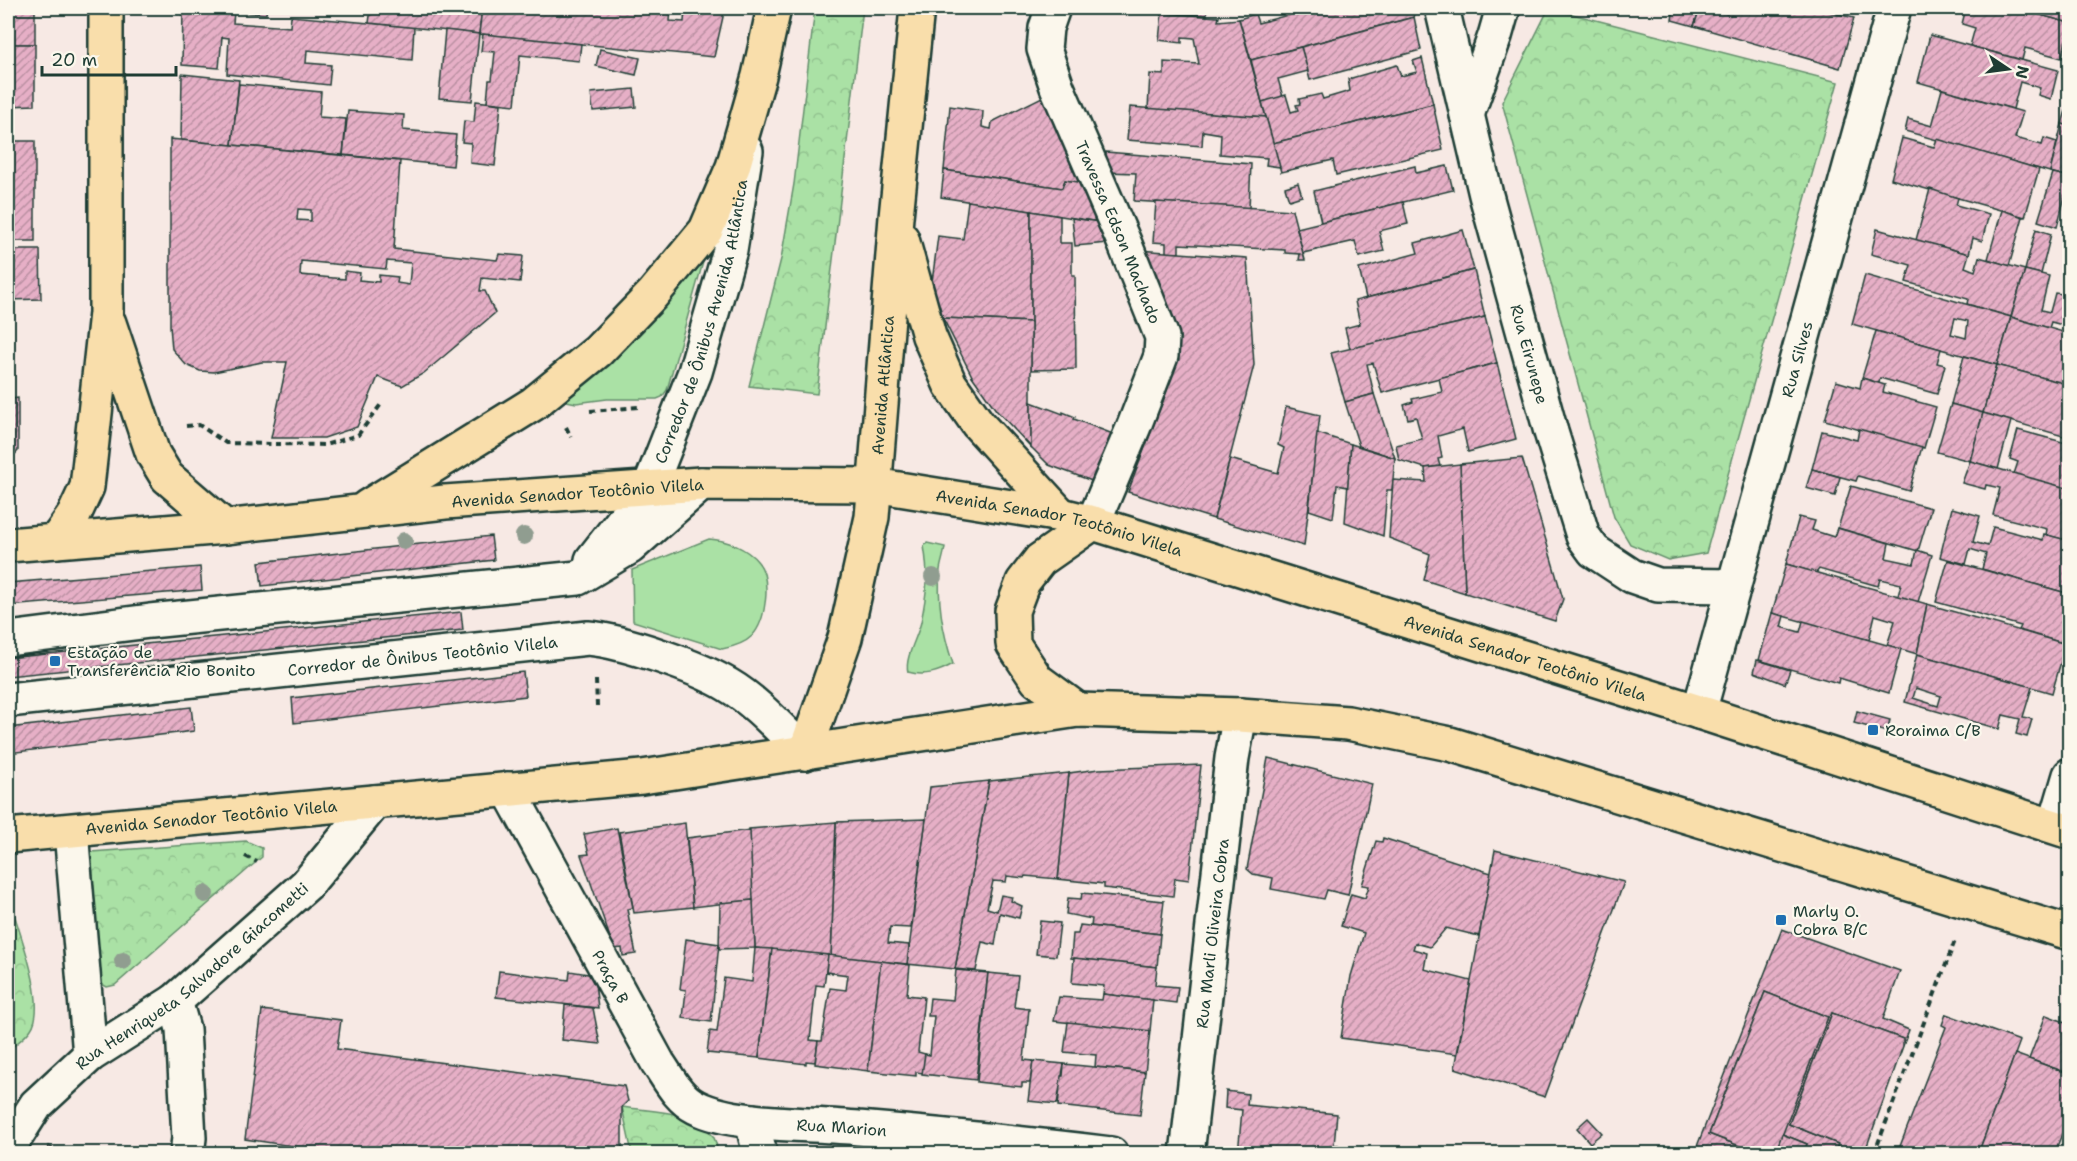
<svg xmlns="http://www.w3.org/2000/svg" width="2077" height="1161" viewBox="0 0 2077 1161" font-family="'Shantell Sans',sans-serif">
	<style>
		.green { fill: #aae1a5; stroke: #648f6c; stroke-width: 1.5 }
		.park { fill: url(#park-crowns); stroke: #648f6c; stroke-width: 1.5 }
		.building { fill: url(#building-hatch); stroke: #1f3d34; stroke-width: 1.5; fill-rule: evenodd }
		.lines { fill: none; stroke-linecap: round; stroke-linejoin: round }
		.minor-casing { stroke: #1f3d34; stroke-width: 38 }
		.major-casing { stroke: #1f3d34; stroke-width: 38 }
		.path { stroke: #1f3d34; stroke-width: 4; stroke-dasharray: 6 4.5; stroke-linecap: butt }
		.minor { stroke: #fbf7ec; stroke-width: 33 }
		.major { stroke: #f9deab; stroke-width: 33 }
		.tree { fill: #909d90 }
		.poi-dot { fill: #1f6fb2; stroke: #fbf7ec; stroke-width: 2 }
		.labels { text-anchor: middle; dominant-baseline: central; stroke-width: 4.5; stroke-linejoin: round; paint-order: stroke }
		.street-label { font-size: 16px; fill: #1f3d34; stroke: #fbf7ec }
		.poi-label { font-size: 16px; fill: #1f3d34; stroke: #fbf7ec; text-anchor: start }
	</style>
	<defs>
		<pattern id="park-crowns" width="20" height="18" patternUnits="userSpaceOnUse" patternTransform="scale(1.5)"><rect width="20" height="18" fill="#aae1a5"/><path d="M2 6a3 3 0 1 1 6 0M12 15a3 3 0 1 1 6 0" fill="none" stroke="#92c28f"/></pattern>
		<pattern id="building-hatch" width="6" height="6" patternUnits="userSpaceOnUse" patternTransform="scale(1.5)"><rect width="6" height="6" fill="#e6afc6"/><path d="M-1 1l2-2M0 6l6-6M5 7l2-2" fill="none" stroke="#ba90a2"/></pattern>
	</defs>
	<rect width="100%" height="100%" fill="#f7e9e4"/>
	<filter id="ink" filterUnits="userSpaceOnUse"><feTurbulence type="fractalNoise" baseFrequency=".0167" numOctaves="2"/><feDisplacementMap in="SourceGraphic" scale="12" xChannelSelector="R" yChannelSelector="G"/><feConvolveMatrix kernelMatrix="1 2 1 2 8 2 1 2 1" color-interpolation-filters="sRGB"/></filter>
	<g filter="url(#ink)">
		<g class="green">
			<polygon points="705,255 667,390 662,397 657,399 607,399 576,403 562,400"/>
			<path d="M709,539C726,540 747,548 758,562C772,579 766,621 752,636C744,644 733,647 722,649L633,621L632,570Z"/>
			<path d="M927,543L945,547C944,555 941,563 940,570C937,602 943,634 953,664C939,672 925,677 908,672C904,659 918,636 921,622C927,593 929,575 924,546Z"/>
		</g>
		<g class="park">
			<polygon points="815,8 863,8 817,394 749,386 781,259 794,184"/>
			<polygon points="1549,8 1838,82 1706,553 1668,560 1630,544 1614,517 1502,102"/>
			<polygon points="246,841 262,848 262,857 115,985 107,987 98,982 91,852"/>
			<path d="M8,895C16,924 49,1004 31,1029C26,1037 15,1044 8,1051Z"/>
			<path d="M622,1107C652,1112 692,1109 713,1136C716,1141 717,1148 719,1153H632Z"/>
		</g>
		<g class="building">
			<rect x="8" y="8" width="27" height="36"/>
			<polygon points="183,8 234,12 233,23 290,27 291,16 414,27 412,60 307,50 306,63 331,65 329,85 227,74 229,38 222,37 219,68 182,65"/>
			<polygon points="183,8 267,8 266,14"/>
			<polygon points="371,8 482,8 479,34 369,23"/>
			<polygon points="482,8 671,8 670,21 684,22 685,8 725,8 714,57 479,34"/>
			<polygon points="1100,8 1207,8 1207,16"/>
			<polygon points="1314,8 1412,8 1414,17 1251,60 1239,19 1255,14 1258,23"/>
			<polygon points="1674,8 1700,8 1694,26 1672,20"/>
			<polygon points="1700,8 1714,8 1713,10 1727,14 1729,8 1814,8 1854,18 1840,68 1694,26"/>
			<polygon points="1966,8 2015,8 2070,23 2062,58 2025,48 2022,60 1970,46 1975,28 1962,24"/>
			<polygon points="2015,8 2059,8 2070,10 2070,23"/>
			<polygon points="1162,13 1219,17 1218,21 1239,19 1266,117 1148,109 1150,74 1164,75 1164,62 1199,64 1194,38 1182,37 1182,43 1159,40"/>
			<polygon points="1414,17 1421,50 1310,80 1301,47"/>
			<polygon points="445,30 479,34 472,101 439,98"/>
			<polygon points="483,34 581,44 579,61 520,55 515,105 487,102 489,80 492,80 495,52 481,51"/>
			<polygon points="1930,35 2058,70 2051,99 2038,95 2040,88 2020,82 2013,109 1918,82"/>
			<polygon points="8,44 35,44 35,105 8,106"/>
			<polygon points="1301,47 1308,71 1278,79 1283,97 1262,102 1251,60"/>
			<polygon points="600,49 640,58 636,75 596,66"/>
			<polygon points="1422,58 1433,104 1273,143 1262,102 1286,95 1291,112 1298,110 1296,105 1300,104 1299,99 1321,94 1323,99 1350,91 1348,79 1397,65 1401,76 1417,72 1413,61"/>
			<polygon points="182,74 239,80 232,145 181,140"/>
			<polygon points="239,84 321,92 319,117 346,119 343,155 232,145"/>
			<polygon points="634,89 636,107 593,111 591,93"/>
			<polygon points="1942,89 2023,112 2015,138 2042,145 2044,138 2057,142 2050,172 1905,131 1908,119 1932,126"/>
			<polygon points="1044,96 1083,183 1065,180 1062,188 944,170 950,106 983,111 982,127 991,129 992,122"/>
			<polygon points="2070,97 2070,126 2062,124"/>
			<polygon points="476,101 501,104 495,166 470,163 471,143 462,142 464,121 474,122"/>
			<polygon points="1433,104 1443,150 1336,175 1333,160 1281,172 1273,143"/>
			<polygon points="1130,107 1266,117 1280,167 1266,165 1267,158 1220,154 1221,134 1203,131 1202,146 1127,140"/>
			<polygon points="348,111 404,115 403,130 456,135 453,166 343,155"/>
			<polygon points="2062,124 2070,126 2070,177 2050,172"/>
			<polygon points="1902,138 1934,147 1937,139 2039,169 2025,217 1891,179"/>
			<path d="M170,139L400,161L394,249L497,260L499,254L523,256L520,282L482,278L480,291H485L495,313L424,373L402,386L378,377L357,427L324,438H271L287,362H262L214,372L200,371L186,365L172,349L170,326ZM298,209L311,210V221L297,220ZM301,261L386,269L387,261L411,263L409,285L397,283L398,277L379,275V282L359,280L360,273L345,271V279L300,275Z"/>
			<rect x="8" y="141" width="27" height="100"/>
			<polygon points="1106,152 1251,164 1249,208 1134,201 1136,173 1106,172"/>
			<polygon points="1415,166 1416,173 1447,166 1453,190 1321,222 1314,191"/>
			<polygon points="944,170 1062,188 1065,180 1083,183 1099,222 941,197"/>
			<polygon points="2053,173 2070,177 2057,227 2038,221"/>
			<polygon points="1298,183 1302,196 1289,200 1285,187"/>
			<polygon points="1930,189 1958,198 1956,205 1989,214 1982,241 1973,238 1969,254 1916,240"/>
			<polygon points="968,201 1031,211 1031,322 943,318 932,282 938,236 963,239"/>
			<polygon points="1156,202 1292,210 1305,260 1299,260 1300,254 1285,253 1285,250 1179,244 1179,253 1166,253 1166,243 1153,242"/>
			<polygon points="1403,202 1408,224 1379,231 1384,251 1359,257 1355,241 1303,253 1297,228"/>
			<polygon points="2002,210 2023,217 2009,266 1988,259"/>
			<polygon points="1031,211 1060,216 1060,243 1072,243 1072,275 1075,275 1076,369 1031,370"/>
			<polygon points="1072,218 1099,222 1108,243 1075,246"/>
			<polygon points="1877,229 1969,254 1965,267 1975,271 1979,257 2025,270 2011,317 1967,304 1968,299 1906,282 1911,265 1871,254"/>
			<polygon points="2036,229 2051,234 2041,274 2025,270"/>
			<polygon points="1463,230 1474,270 1366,298 1359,269 1418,253 1415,243"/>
			<polygon points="2070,240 2070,266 2063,264"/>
			<polygon points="8,250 40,250 41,299 8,300"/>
			<polygon points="1138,250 1247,258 1254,365 1214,519 1128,492 1167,390 1178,348"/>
			<polygon points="1474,270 1485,317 1350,349 1345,328 1360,324 1355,301"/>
			<polygon points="2025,270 2049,276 2041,310 2050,312 2055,293 2062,294 2066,281 2070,282 2070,327 2051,322 2049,328 2011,317"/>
			<path d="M1865,275L2011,317L1997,365L1852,324ZM1955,318L1968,321L1966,338L1951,334Z"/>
			<polygon points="8,300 10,300 10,399 18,398 18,451 8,462"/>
			<polygon points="1485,317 1497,363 1382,393 1373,363 1367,364 1374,394 1345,402 1331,353"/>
			<polygon points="2011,317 2070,334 2070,385 1997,365"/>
			<polygon points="943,318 1031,322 1031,447 996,410 972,376"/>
			<polygon points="1876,331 1941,349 1937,363 1945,365 1937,394 1880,378 1879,383 1862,378"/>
			<polygon points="1964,356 1997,365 1983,413 1951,404"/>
			<polygon points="1497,363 1516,439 1468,452 1463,429 1438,436 1442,458 1438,459 1440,466 1425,468 1399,460 1396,445 1422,439 1416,417 1408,419 1404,405 1413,402 1412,399 1442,392 1439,378"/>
			<polygon points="1997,365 2070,385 2070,438 1983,413"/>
			<polygon points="1862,378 1885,385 1883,392 1936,407 1924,448 1825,420 1836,381 1860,388"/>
			<polygon points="1374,394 1395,458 1359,446 1345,402"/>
			<polygon points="1031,402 1063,414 1063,412 1075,417 1074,419 1118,436 1100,484 1049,465 1031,447"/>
			<polygon points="1951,404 1983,413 1970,461 1937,452"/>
			<polygon points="1286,407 1320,415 1304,546 1214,519 1230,459 1278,473 1284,448 1278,445"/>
			<polygon points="1983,413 2011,421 1998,469 1970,461"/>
			<polygon points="1859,429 1922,447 1909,491 1858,476 1856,481 1812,469 1822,431 1857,440"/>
			<polygon points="2018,430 2070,444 2070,489 2014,474 2018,462 2010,459"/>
			<polygon points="1317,433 1351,444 1348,487 1337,485 1333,518 1309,510"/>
			<polygon points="1351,444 1395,458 1392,490 1387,490 1383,536 1345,522"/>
			<polygon points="1522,458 1563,599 1555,621 1465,593 1460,464"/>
			<polygon points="1970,461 2070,489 2070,541 2046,535 2047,529 1993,515 2000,488 1986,485 1985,489 1962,483"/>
			<polygon points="1460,464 1465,593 1424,580 1430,554 1389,538 1393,480 1426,482 1425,468"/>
			<polygon points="1812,469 1840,477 1835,496 1806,488"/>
			<polygon points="1851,486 1931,508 1918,551 1838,528"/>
			<polygon points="1952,508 1980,516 1973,542 1988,546 1993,527 2043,540 2044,534 2070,541 2070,594 1982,569 1986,554 1970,549 1966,564 1940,557"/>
			<polygon points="1799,517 1815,521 1812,530 1834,537 1837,528 1889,543 1886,558 1914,564 1917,550 1932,555 1918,602 1898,596 1901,584 1880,579 1878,586 1819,569 1816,573 1786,564"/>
			<polygon points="491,536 494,560 262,586 259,562"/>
			<polygon points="1948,560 2070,594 2070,631 2066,644 2019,630 2021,626 1936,602"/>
			<polygon points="1786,564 1927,604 1917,654 1887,645 1895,621 1875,615 1869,640 1772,613"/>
			<polygon points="200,567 202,590 8,606 8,583"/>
			<polygon points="1927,604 2066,644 2052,693 1917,654"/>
			<polygon points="461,612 463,630 8,676 8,658"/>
			<polygon points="1772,613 1784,616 1781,627 1800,632 1803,621 1901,649 1889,693 1839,678 1838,683 1759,660"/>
			<path d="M1917,654L2032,687L2023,717L2032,719L2027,737L2016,734L2020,719L2003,715L1999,729L1905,702ZM1916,688L1941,696L1938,706L1913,698Z"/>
			<polygon points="1757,660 1790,670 1785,684 1754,672"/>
			<polygon points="523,672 526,696 294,723 292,698"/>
			<polygon points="191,707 194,731 8,753 8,728"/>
			<polygon points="1857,711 1890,720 1887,732 1854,723"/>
			<polygon points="1268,758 1372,784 1348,895 1327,890 1324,899 1271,889 1273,878 1253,874 1247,869"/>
			<polygon points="1201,765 1189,880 1175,878 1173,896 1104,888 1104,884 1058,879 1069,773 1099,769"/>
			<polygon points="1069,773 1058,879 1025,876 1024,878 1007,876 1006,882 993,881 987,908 997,911 1001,895 1012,897 1011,901 1022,906 1019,918 1000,913 995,945 982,942 976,971 955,969 989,781"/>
			<polygon points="989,781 955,969 907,964 930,787"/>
			<polygon points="926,819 911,928 890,927 888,943 909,945 907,964 831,956 836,822"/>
			<polygon points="836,822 831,956 755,948 749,829"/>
			<polygon points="685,823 693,907 634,913 619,832"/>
			<polygon points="617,828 633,908 627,909 636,954 623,956 622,948 614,949 581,855 589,854 584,834"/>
			<polygon points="750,830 753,900 693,907 687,838"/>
			<polygon points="1383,838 1491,873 1479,936 1446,928 1430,947 1415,943 1413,949 1427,953 1424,969 1471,981 1457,1054 1341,1038 1351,976 1364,933 1341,926 1351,894 1365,898 1369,886 1362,885 1376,841 1382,842"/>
			<polygon points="1495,850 1624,882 1545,1097 1455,1068"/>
			<polygon points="1082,893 1164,901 1160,934 1091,926 1092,919 1066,914 1068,898 1081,899"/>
			<polygon points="753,900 755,948 719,949 720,903"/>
			<polygon points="1040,921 1060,923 1056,956 1036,954"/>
			<polygon points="1080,925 1160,934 1157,967 1071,958 1073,934 1078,934"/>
			<polygon points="1782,929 1900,971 1883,1019 1909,1030 1903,1046 1903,1039 1832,1013 1789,1124 1838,1144 1835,1154 1803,1154 1807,1144 1782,1134 1828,1017 1765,992 1709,1134 1760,1154 1694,1154"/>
			<polygon points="686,939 719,944 711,1022 683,1018 686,990 680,989"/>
			<polygon points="755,948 772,949 759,1058 707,1053 710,1031 717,1032 724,978 752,982"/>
			<polygon points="772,949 828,955 824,986 816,985 810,1040 818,1041 815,1062 806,1061 806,1064 759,1058"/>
			<polygon points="828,955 881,961 868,1071 815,1064 818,1041 822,1041 830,988 846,990 848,975 826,972"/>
			<polygon points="1074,958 1157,967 1155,985 1178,987 1176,1003 1103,994 1104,986 1072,983"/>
			<polygon points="881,961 910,965 907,995 924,997 918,1052 925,1054 923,1073 916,1072 916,1076 868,1071"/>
			<polygon points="956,970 988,973 976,1080 922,1074 925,1054 930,1055 934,1016 928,1016 930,998 953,1000"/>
			<polygon points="499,971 569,980 570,971 594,975 598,1008 496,997"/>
			<polygon points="988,973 1018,976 1014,1007 1029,1009 1024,1060 1033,1061 1030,1083 1022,1083 1022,1087 977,1082"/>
			<polygon points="1765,992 1828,1017 1775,1154 1760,1154 1709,1134"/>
			<polygon points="1103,994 1153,1000 1150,1031 1054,1021 1059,997 1102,1000"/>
			<polygon points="565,1005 593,1008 600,1044 562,1040"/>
			<polygon points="262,1010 341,1020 337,1049 624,1086 628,1101 622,1107 622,1154 345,1154 245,1139"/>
			<polygon points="1832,1013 1903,1039 1903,1046 1864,1154 1835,1154 1838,1144 1789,1124"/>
			<polygon points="1946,1014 2020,1041 1978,1154 1897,1154 1946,1027 1942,1025"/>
			<polygon points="2046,1015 2070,1024 2070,1074 2029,1059"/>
			<polygon points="1068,1022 1150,1031 1145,1072 1095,1067 1096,1055 1064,1052"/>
			<polygon points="2015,1054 2070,1074 2070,1114 2054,1154 1978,1154"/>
			<polygon points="1033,1061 1064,1064 1057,1104 1028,1101"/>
			<polygon points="1064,1064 1145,1072 1140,1115 1058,1106 1061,1076 1063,1076"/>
			<polygon points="1226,1091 1248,1094 1247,1105 1337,1114 1334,1145 1338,1145 1338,1154 1238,1154 1242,1110 1225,1108"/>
			<polygon points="1588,1118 1602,1133 1590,1143 1577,1128"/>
			<polygon points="1782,1134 1807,1144 1803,1154 1775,1154"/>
			<polygon points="49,1146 62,1154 44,1154"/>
		</g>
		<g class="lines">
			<defs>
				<g id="minor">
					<path id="s1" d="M1053,8L1046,28L1044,49L1057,87L1124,242L1162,337L1161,356L1134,426L1093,523"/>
					<path id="s2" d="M1442,8L1486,195L1551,432L1583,536L1594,551L1632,576L1658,585L1734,586"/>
					<polyline points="1467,115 1495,36 1503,8"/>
					<path id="s3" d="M592,560L650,486L695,372L730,250L746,151"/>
					<polyline points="8,639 150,621 578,578 630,547 701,484"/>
					<path id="s4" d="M8,700L588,638C623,641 698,667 728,685C757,702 781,730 805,753"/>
					<path id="s5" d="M1699,712L1894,8"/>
					<path id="s6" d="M508,789L658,1063C669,1079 678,1098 696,1107C736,1127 812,1123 858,1128C942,1135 1027,1144 1111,1154"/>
					<polyline points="2055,826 2070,775"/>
					<polyline points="71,831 90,1055"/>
					<polyline points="175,1001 183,1029 189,1138 187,1154"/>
					<polyline points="752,1121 760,1154"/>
					<path id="s7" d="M8,1149L36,1105L90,1055L175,1001L307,884L375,802"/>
					<path id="s8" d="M1187,1154L1232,758L1240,715"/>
				</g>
				<g id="major">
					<polyline points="902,239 929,336 950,384 978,424 1061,515"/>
					<polyline points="109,323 153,454 167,477 225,527"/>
					<polyline points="367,507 533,404 598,351 653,294 706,230 733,167 759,76 774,8"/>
					<polyline points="56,541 74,515 87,487 106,313 106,8"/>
					<path id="s9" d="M8,545L225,527L445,502L701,484L874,485L1061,515L1093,523L1699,712L2070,832"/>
					<polyline points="1078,710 1037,680 1013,644 1012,611 1023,582 1040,560 1093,523"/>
					<path id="s10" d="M805,753L845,638L872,517L896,217L917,8"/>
					<path id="s11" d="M8,836L642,777L1078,710L1240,715L1348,723L1450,744L2070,933"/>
				</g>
			</defs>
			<use href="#minor" class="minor-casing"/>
			<use href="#major" class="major-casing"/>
			<g class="path">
				<polyline points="590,411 639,407"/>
				<polyline points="186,426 199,425 226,443 325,445 358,435 382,403"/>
				<polyline points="566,427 571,437"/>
				<polyline points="596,680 597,706"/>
				<polyline points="245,856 257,862"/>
				<polyline points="1874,1154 1956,938"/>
			</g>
			<use href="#minor" class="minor"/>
			<use href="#major" class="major"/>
		</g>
		<g class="tree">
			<circle cx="524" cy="536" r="9"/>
			<circle cx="404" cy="541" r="9"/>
			<circle cx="933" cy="577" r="9"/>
			<circle cx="205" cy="894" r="9"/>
			<circle cx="123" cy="961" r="9"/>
		</g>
	</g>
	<g class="poi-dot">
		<rect x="49" y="655" width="12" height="12" rx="3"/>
		<rect x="1867" y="724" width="12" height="12" rx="3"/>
		<rect x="1775" y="914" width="12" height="12" rx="3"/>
	</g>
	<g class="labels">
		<g class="street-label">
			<text stroke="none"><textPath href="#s1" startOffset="240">Travessa Edson Machado</textPath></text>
			<text stroke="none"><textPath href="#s3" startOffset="267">Corredor de Ônibus Avenida Atlântica</textPath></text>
			<text stroke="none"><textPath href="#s2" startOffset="357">Rua Eirunepe</textPath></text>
			<text stroke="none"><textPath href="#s5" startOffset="366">Rua Silves</textPath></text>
			<text stroke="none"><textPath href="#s10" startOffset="378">Avenida Atlântica</textPath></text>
			<text stroke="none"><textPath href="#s9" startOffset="572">Avenida Senador Teotônio Vilela</textPath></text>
			<text stroke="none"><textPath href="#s9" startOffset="1058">Avenida Senador Teotônio Vilela</textPath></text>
			<text stroke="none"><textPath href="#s4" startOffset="417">Corredor de Ônibus Teotônio Vilela</textPath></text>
			<text stroke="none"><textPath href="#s9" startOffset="1544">Avenida Senador Teotônio Vilela</textPath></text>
			<text stroke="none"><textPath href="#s11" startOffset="204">Avenida Senador Teotônio Vilela</textPath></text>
			<text stroke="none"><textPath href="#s8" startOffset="222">Rua Marli Oliveira Cobra</textPath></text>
			<text stroke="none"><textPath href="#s7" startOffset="255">Rua Henriqueta Salvadore Giacometti</textPath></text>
			<text stroke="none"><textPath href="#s6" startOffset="214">Praça B</textPath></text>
			<text stroke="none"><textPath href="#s6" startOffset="519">Rua Marion</textPath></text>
		</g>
		<g class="poi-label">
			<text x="67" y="652">Estação de<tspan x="67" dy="18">Transferência Rio Bonito</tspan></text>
			<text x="1885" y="730">Roraima C/B</text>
			<text x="1793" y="911">Marly O.<tspan x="1793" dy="18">Cobra B/C</tspan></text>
		</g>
	</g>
	<rect width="2077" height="1161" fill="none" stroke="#fbf7ec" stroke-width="30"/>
	<rect x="15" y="15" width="2047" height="1131" fill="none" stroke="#1f3d34" stroke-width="2" filter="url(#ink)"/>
	<g transform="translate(2008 69) rotate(103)" stroke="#fbf7ec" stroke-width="4.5" paint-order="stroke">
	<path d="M0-4.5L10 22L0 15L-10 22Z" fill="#1f3d34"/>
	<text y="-9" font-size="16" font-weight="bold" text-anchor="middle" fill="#1f3d34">N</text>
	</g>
	<path d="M42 66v9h134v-9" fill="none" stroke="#1f3d34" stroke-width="3"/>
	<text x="51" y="66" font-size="18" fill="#1f3d34" stroke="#fbf7ec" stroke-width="4.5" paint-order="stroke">20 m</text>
</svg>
